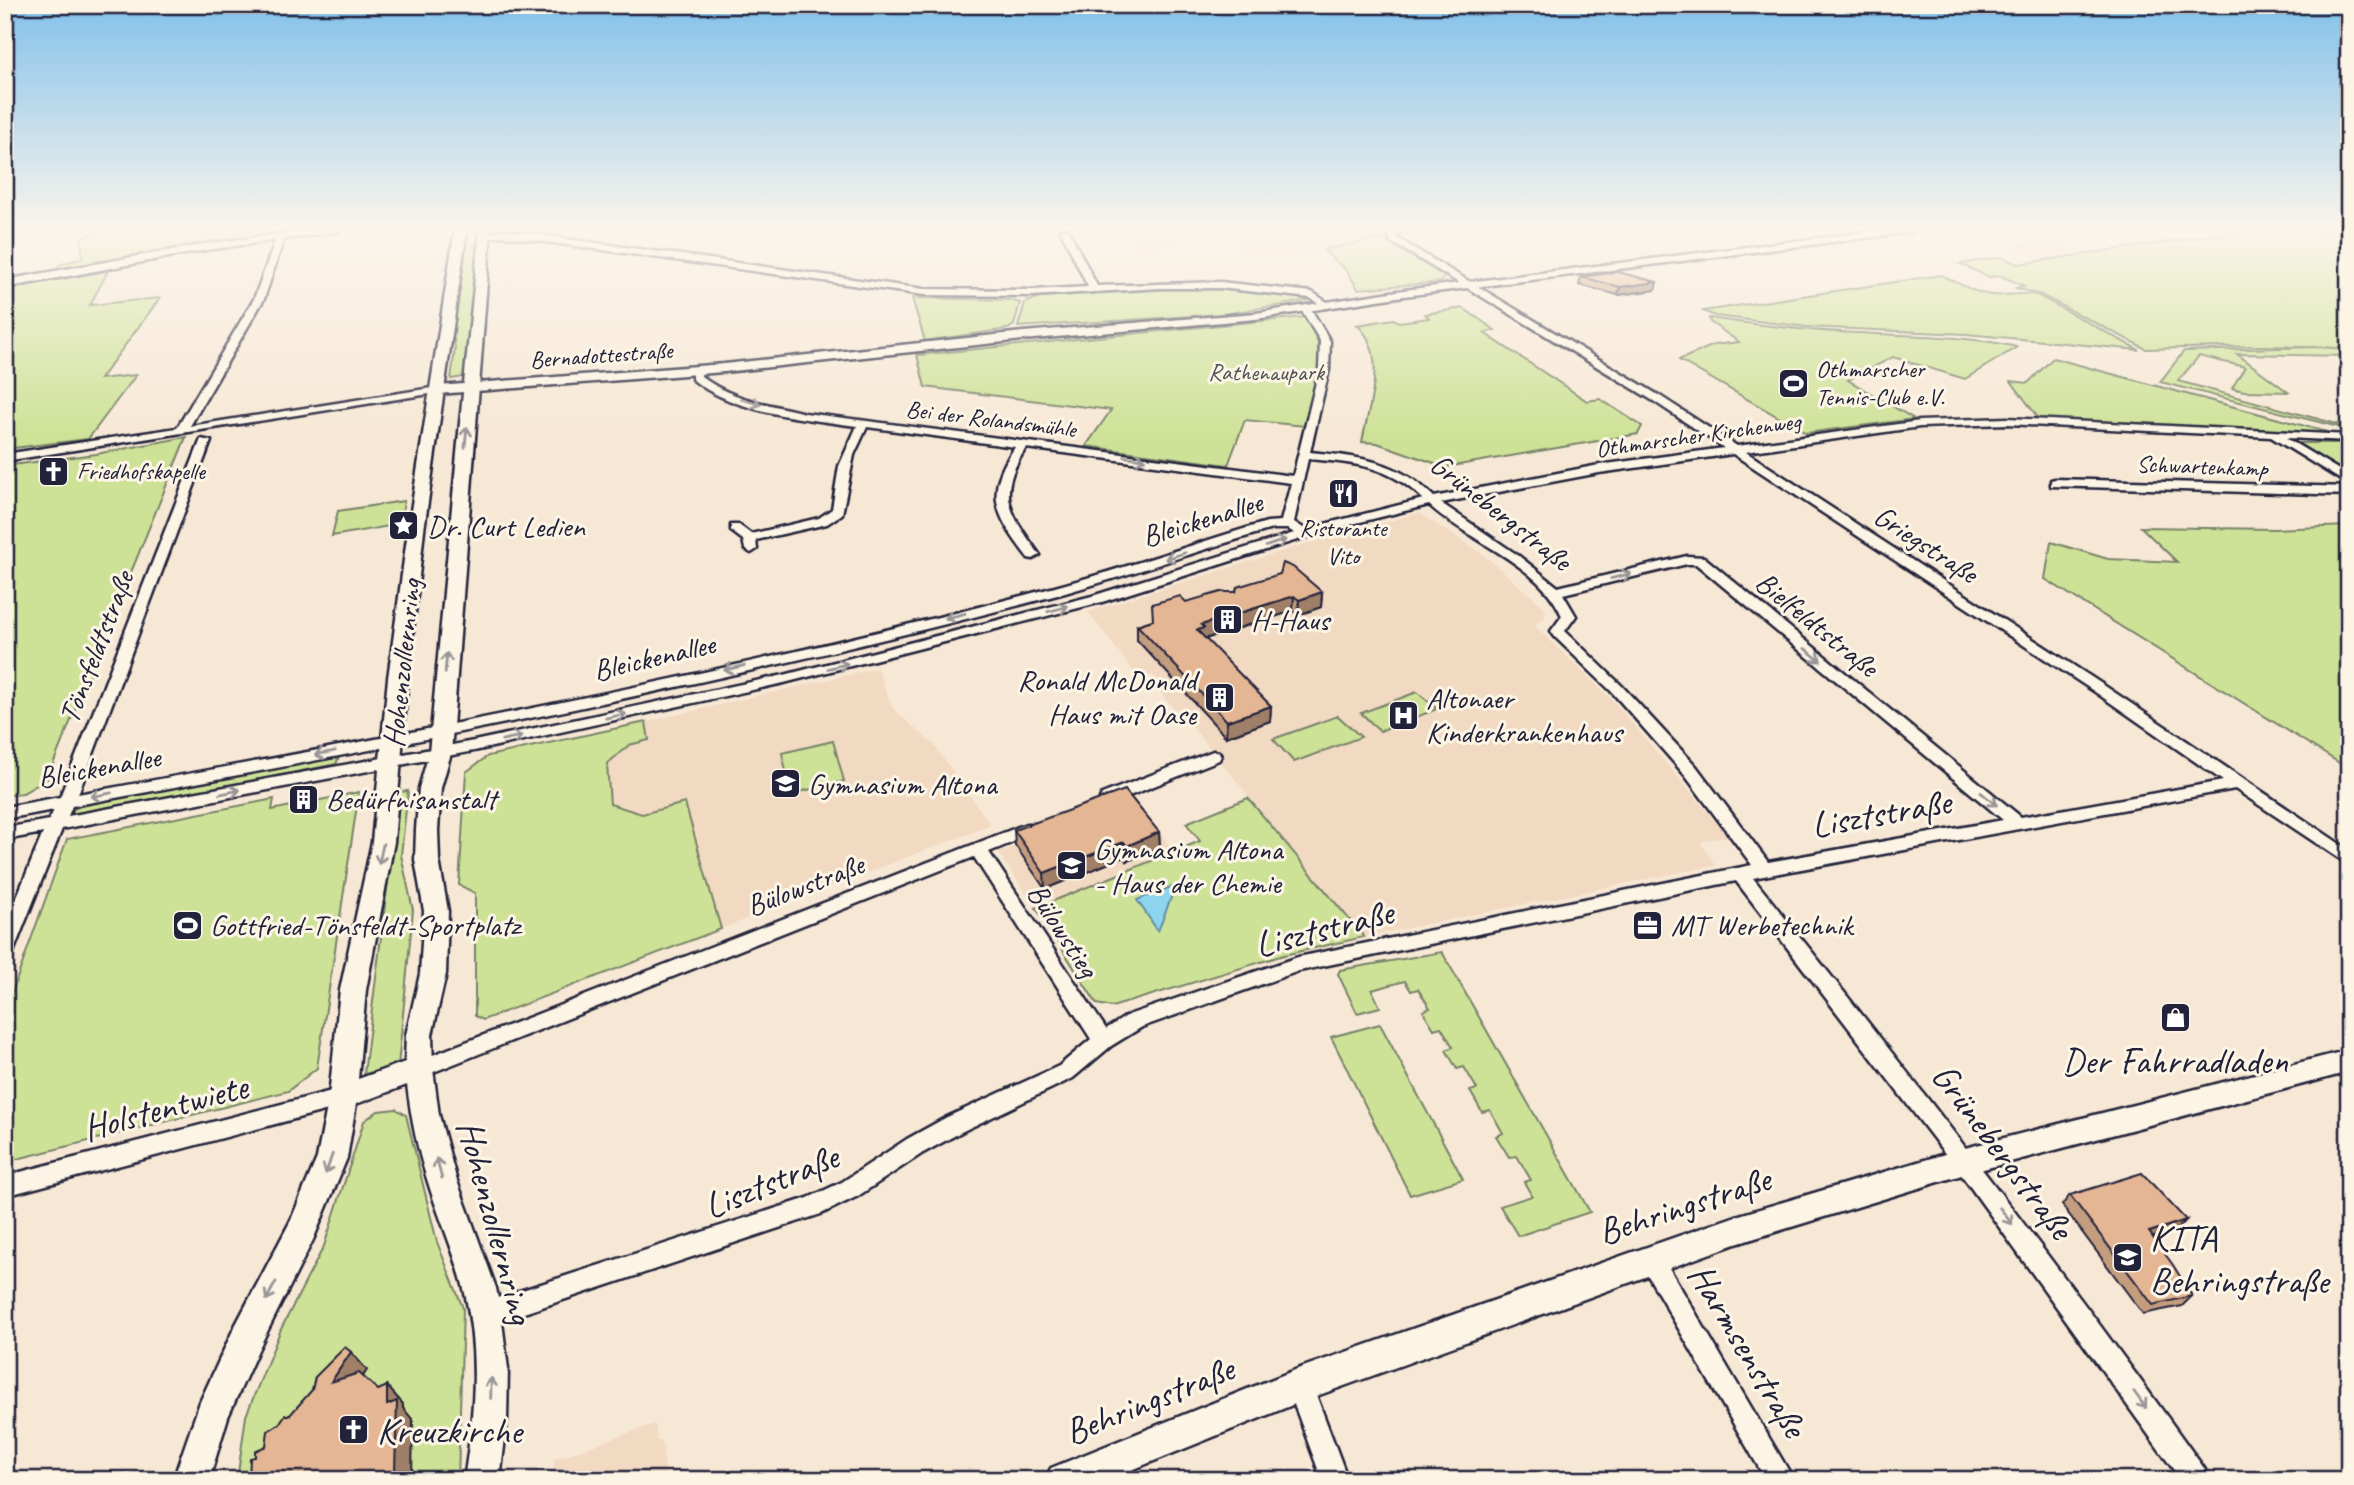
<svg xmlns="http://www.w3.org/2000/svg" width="2354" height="1485" viewBox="0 0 2354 1485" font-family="Caveat,sans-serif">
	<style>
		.built { fill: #f1d9c2 }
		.green { fill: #cee297; stroke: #788269; stroke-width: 2 }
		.water { fill: #8dd5ef; stroke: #628da7; stroke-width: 2 }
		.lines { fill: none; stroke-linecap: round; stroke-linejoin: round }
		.minor-casing { stroke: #22223b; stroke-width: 5 }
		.tertiary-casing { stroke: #22223b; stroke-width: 5 }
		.secondary-casing { stroke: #22223b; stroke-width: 5 }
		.minor { fill: #fcf5e5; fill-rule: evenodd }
		.tertiary { fill: #fcf5e5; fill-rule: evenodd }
		.secondary { fill: #fcf5e5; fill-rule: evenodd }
		.wall { fill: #c49d7f; stroke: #22223b; stroke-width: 2 }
		.shaded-wall { fill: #a07f68; stroke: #22223b; stroke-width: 2 }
		.building { fill: #e4b694; stroke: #22223b; stroke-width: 2 }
		.oneway { stroke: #9a9698 }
		.labels { text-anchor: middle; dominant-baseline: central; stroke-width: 6; stroke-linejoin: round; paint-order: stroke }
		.far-street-label { font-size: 24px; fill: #22223b; stroke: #fcf5e5 }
		.far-poi-label { font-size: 24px; fill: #22223b; stroke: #fcf5e5; text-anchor: start }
		.far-park-label { font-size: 24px; fill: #4d5252; stroke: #fcf5e5 }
		.street-label { font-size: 30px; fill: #22223b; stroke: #fcf5e5 }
		.poi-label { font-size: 30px; fill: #22223b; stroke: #fcf5e5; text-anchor: start }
		.near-street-label { font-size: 37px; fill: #22223b; stroke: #fcf5e5 }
		.near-poi-label { font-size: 37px; fill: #22223b; stroke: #fcf5e5; text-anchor: start }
	</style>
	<rect width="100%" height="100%" fill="#f7e8d5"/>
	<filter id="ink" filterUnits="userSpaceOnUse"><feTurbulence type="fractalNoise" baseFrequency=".0143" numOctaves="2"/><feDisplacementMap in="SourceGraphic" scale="14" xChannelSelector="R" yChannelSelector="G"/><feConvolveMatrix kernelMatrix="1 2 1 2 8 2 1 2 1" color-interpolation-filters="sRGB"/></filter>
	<g filter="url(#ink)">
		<g class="built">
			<polygon points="1126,229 1378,229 1383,231 1378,236 1381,238 1276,259 1243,252 1243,247 1226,236 1140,251"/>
			<polygon points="2036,240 2055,240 2082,251 2043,260 2014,249 2015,244"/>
			<polygon points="1419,513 1485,556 1545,608 1545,617 1534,625 1613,701 1728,836 1700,842 1716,865 1364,937 1194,729 1164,698 1153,675 1138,677 1088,612 1302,545"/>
			<polygon points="877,668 893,709 933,744 991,825 721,929 685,803 642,814 610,804 607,764 629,745 649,740 646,722"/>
			<polygon points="1132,800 1174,850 1036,908 998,853"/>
			<polygon points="655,1424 657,1441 662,1440 666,1480 555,1480 554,1459"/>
		</g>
		<g class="green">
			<polygon points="101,229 300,229 58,270 59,265 82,258 82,238"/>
			<polygon points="467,229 481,229 464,377 451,379 455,349 453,332"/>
			<polygon points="2256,229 2349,230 2349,348 2261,346 2146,349 2041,295 2015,288 2024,286 2001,276 1989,277 1960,264 2002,257 2018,264"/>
			<polygon points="1381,238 1382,239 1445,277 1440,282 1358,289 1347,271 1323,250"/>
			<polygon points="108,271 90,305 160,298 100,379 136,375 88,439 5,449 5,289"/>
			<path d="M1941,275C1957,282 1976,294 1993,295C2009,296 2021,292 2037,295L2139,350L1966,334L1808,327L1715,316L1703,311Z"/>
			<polygon points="1174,289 1224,290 1302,298 1306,301 1223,314 1018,327 1025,303 1039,297"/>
			<polygon points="912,298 1010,300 1020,303 1014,325 1008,329 925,341"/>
			<path d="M1463,308L1495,330L1484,333L1587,401L1600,399L1642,426L1638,434L1441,468L1434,463L1377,443L1362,442C1369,405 1389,353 1357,325L1394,319L1399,322L1429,318L1425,314Z"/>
			<path d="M1304,317C1333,349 1316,389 1305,426L1245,420L1228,465L1086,446L1111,410L925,387L917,355Z"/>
			<path d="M1709,318C1758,325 1808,331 1857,333C1912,336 1964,335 2017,347L1965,379L1893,357L1848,380L1914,419L1806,433L1679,360L1714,345L1739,342L1710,322Z"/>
			<polygon points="2315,347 2349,349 2349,356 2237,354 2288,392 2244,391 2232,388 2245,367 2199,356 2178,381 2344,426 2343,428 2160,382 2184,351"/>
			<polygon points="2053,358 2327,432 2326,435 2039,419 2011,381 2028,383"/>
			<polygon points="186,437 47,779 23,793 5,796 5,466 96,454"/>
			<polygon points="2288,443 2349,443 2349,478"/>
			<polygon points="404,501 401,524 332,536 338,511"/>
			<polygon points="2349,526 2349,769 2045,579 2051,542 2108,559 2177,562 2141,527 2274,529"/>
			<polygon points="1417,692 1437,709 1380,731 1361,713"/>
			<polygon points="1338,716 1361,737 1294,762 1273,739"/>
			<polygon points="646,722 649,740 629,745 607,764 610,804 642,814 685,803 721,929 483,1020 475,1016 475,893 459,885 466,772 488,756"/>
			<polygon points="833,741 844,781 791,794 782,753"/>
			<polygon points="339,757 336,764 70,817 74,809 88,802"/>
			<polygon points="408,791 401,855 413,910 398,1066 364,1074 399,792"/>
			<polygon points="359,792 317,1068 288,1091 5,1162 5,1012 67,839 274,799 272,810"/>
			<polygon points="1248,798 1364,937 1284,955 1112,1007 1097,1004 1036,908 1200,841 1186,823"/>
			<polygon points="1442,952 1590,1212 1518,1236 1500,1206 1532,1196 1524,1182 1531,1180 1517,1156 1509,1157 1496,1136 1503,1133 1490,1110 1482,1112 1470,1091 1477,1089 1464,1067 1457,1069 1446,1050 1453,1047 1441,1027 1434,1029 1423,1011 1430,1008 1418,989 1411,991 1405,981 1372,990 1380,1007 1357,1013 1338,974 1340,970"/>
			<polygon points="1380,1024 1463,1179 1410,1195 1331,1037"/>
			<polygon points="396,1109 406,1115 437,1242 463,1308 458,1480 237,1480 246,1416 281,1329 324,1246 364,1121 378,1111"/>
		</g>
		<polygon class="water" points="1176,885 1158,931 1137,900"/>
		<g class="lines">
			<defs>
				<g id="minor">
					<polygon points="1060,229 1068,229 1097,286 1220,282 1312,292 1333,306 1325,308 1310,298 1220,288 1158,288 1032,296 924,295 503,236 485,238 481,235 503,230 924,289 1032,290 1088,287"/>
					<path d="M1399,229H1412L1396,234L1397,238L1660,396L1737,446L1920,421L2007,418L2349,435V441L2286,438L2349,476V485L2271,437L2007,424L1920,427L1746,452L2105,686L2349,850V865L2235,789L1753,878C1909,1072 2061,1268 2206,1471L2210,1480H2181L1966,1181L1736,881L1299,971L1142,1027L1111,1046L1073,1078L963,1131L923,1153L858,1196L821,1214L485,1326L476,1322L473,1314L476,1306L485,1302L808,1198L842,1182L907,1139L947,1117L1059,1066L1091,1039L974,857L426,1075L419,1078L412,1075L409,1069L412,1063L1026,824H1038L1040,828L1038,832L989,852L1106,1029L1128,1015L1298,957L1752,865L1684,774L1611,691L1555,637L1551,631L1562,616C1540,564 1469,542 1429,505L1332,529L1102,602L784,683L474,751L62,829L14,950L12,955L5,957V926L43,833L5,840V828L49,820L54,810L5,819V807L60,797L201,439L211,441L78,794C406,735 734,673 1055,587C1127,568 1196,543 1267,522L1281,521L1291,483L1026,448C995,495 1010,514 1040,555L1033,559L1028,558C996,516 983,494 1015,447L867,427L854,455L842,514L827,524L756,540L757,549L751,553L745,549L743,540L731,531V525H739L751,534L819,518L832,509L839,466L857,426C805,419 733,413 692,379V370L697,367L702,370L701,376C730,400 770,404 805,413L1293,476L1319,370L1320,341L1301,309L1306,306L1311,309L1330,341L1329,370L1310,452C1360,457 1397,460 1434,497L1599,465L1724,448L1652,400L1390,241L1388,231ZM1733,454L2095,692L2223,781L2021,817L1704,557L1687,556L1558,587L1519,556L1441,503L1599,473ZM1308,459C1355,463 1388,465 1423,499L1305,529L1294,522ZM1272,529H1288L1294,533L1092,596L784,675L474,741L68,816L72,806C405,745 738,681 1065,593C1134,574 1202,549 1272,529ZM1687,564H1696L2003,820L1768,862L1696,766L1621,685L1565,631L1576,616L1563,594Z"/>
					<polygon points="281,233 285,236 264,299 190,426 438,387 442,388 442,392 5,461 5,454 177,428 254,299 277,236"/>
					<polygon points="2055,479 2349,487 2349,495 2051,486 2051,480"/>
					<polygon points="1213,751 1219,752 1221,756 1219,760 1114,802 1108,804 1100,798 1102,794"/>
					<polygon points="343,1088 350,1091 353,1097 350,1103 343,1106 5,1196 5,1176"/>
					<polygon points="1651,1248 1659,1251 1794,1480 1766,1480 1643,1267 1639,1259 1643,1251"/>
					<polygon points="1300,1372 1309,1376 1348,1480 1322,1480 1287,1385 1291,1376"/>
				</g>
				<polygon id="tertiary" points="1890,229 1917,229 1912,232 1404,296 1256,319 1023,340 724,372 438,394 432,390 438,386 724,364 1023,332 1256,313 1404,290"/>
				<g id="secondary">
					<polygon points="314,229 342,229 336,232 206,250 5,288 5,280 206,244"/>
					<path d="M455,229H467L424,530L408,678L394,842L366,990L358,1079L405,1062L406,1035L420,974L424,911L415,860L416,830L419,788L429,753L459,432L480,229H491L451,753L441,788L438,830L439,860L448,911L446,974L432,1035L433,1069L439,1115L456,1178L496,1288L501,1314L508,1369L507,1421L500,1480H464C474,1416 480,1353 464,1289C455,1252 438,1216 427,1179C417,1148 411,1117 407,1085L356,1104L347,1158L313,1240L258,1350L228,1417L209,1480H173L200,1402L234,1328L290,1222L317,1158L329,1097L340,990L372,842L388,678L408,530Z"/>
					<polygon points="2349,1050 2349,1072 1965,1174 1736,1244 1300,1402 1107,1480 1045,1480 1051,1468 1300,1368 1736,1216 1965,1148"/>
				</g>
			</defs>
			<use href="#minor" class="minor-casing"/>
			<use href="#tertiary" class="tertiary-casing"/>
			<use href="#secondary" class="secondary-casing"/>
			<use href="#minor" class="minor"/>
			<use href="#tertiary" class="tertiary"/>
			<use href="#secondary" class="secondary"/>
		</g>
		<g class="wall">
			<polygon points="1581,277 1657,282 1655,290 1618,295 1579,285"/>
			<polygon points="1280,574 1322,592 1321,607 1298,615 1293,611 1205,639 1271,706 1270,721 1226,737 1137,640 1137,625 1152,620 1186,602 1236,592"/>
			<polygon points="1014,830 1159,832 1160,848 1127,861 1124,857 1045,889 1015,845"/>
			<polygon points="2070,1195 2186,1220 2177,1230 2153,1238 2192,1296 2182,1306 2143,1314 2062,1205"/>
		</g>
		<g class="shaded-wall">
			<polygon points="1657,282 1655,290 1618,295 1620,287"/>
			<polygon points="1322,592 1321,607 1298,615 1299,600"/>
			<polygon points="1294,596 1293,611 1204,639 1197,630 1201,625"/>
			<polygon points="1271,706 1270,721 1226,737 1227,721"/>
			<polygon points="1159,832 1160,848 1127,861 1127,846"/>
			<polygon points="1124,842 1124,857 1045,889 1044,873"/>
			<polygon points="2186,1220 2177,1230 2139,1242 2149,1232"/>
			<polygon points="351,1352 367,1370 348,1400 331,1382"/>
			<polygon points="387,1386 403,1404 403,1408 413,1420 412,1480 386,1480"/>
		</g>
		<g class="building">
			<polygon points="1618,272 1657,282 1620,287 1581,277"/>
			<polygon points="1283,563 1293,567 1322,592 1299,600 1294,596 1201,625 1204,628 1197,630 1271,706 1227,721 1137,625 1153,620 1152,604 1180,596 1186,602 1221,592 1236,592 1237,587 1280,574"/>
			<polygon points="1125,790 1159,832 1127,846 1124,842 1044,873 1014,830"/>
			<polygon points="2142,1173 2186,1220 2149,1232 2173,1265 2192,1296 2153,1305 2070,1195"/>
			<polygon points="345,1347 351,1352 331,1382 359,1373 378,1390 387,1386 387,1405 397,1401 395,1471 392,1472 392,1477 386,1480 249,1480 250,1458 255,1457 255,1451 266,1446 268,1431 279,1424 285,1415 290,1415 312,1390 315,1377"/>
		</g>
		<defs><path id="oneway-shaft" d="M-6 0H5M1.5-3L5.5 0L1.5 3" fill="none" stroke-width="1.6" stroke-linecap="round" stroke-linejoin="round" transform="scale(1.75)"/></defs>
		<g class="oneway">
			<use href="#oneway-shaft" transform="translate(751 402) rotate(16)"/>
			<use href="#oneway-shaft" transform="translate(466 437) rotate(-84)"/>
			<use href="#oneway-shaft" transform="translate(1135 458) rotate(7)"/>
			<use href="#oneway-shaft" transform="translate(1276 543) rotate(-19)"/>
			<use href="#oneway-shaft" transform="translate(1175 556) rotate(162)"/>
			<use href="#oneway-shaft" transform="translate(1621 576) rotate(-14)"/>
			<use href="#oneway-shaft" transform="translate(1058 609) rotate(-15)"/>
			<use href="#oneway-shaft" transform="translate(955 616) rotate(166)"/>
			<use href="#oneway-shaft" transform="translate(1813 655) rotate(39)"/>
			<use href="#oneway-shaft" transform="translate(446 663) rotate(-85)"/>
			<use href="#oneway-shaft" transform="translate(838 666) rotate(-14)"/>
			<use href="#oneway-shaft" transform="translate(734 668) rotate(167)"/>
			<use href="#oneway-shaft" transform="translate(616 716) rotate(-12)"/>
			<use href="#oneway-shaft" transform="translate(512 738) rotate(-12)"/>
			<use href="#oneway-shaft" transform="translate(325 753) rotate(169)"/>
			<use href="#oneway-shaft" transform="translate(230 792) rotate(-11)"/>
			<use href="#oneway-shaft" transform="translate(101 795) rotate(169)"/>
			<use href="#oneway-shaft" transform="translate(1989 799) rotate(39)"/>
			<use href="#oneway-shaft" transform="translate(381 854) rotate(102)"/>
			<use href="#oneway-shaft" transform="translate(329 1164) rotate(109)"/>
			<use href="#oneway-shaft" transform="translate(439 1168) rotate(-105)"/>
			<use href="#oneway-shaft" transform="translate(2006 1216) rotate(53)"/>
			<use href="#oneway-shaft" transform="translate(271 1291) rotate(118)"/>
			<use href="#oneway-shaft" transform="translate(491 1388) rotate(-88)"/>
			<use href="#oneway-shaft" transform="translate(2140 1400) rotate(54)"/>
		</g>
	</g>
	<linearGradient id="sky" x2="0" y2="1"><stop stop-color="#83c1eb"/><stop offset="0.52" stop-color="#fbf5ec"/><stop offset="1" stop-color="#fbf5ec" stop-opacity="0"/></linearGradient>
	<rect width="2354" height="437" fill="url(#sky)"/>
	<defs>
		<symbol id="stadium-square" viewBox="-11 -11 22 22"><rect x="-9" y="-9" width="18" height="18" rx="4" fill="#22223b" stroke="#fcf5e5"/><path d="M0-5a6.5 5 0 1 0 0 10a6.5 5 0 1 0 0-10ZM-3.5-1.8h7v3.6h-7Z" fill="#fff"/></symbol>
		<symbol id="church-square" viewBox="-11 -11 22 22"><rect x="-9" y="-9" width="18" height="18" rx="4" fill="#22223b" stroke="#fcf5e5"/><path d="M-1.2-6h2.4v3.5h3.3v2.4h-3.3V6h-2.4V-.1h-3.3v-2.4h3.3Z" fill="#fff"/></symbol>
		<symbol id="restaurant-square" viewBox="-11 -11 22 22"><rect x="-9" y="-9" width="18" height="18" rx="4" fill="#22223b" stroke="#fcf5e5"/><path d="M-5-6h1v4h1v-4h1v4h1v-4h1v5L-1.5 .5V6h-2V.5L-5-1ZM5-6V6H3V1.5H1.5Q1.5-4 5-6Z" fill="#fff"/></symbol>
		<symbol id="sight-square" viewBox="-11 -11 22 22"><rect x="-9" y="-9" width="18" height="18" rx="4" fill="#22223b" stroke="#fcf5e5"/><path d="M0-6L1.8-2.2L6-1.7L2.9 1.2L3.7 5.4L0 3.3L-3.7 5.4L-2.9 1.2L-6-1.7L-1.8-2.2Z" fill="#fff"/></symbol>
		<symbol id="building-square" viewBox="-11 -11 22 22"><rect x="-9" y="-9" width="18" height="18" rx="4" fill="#22223b" stroke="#fcf5e5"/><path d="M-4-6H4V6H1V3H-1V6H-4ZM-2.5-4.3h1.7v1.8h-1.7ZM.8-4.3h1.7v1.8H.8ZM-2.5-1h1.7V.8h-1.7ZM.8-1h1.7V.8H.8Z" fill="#fff"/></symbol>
		<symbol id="hospital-square" viewBox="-11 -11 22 22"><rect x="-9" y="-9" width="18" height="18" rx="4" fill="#22223b" stroke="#fcf5e5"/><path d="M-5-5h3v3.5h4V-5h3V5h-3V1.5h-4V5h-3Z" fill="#fff"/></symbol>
		<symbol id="school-square" viewBox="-11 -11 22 22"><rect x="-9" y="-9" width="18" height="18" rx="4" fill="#22223b" stroke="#fcf5e5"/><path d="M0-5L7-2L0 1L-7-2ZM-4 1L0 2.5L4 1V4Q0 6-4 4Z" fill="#fff"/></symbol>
		<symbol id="office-square" viewBox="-11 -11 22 22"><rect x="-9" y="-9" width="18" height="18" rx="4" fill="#22223b" stroke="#fcf5e5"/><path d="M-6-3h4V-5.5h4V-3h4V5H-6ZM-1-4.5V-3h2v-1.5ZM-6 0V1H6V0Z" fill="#fff"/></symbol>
		<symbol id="shop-square" viewBox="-11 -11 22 22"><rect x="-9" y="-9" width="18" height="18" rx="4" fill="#22223b" stroke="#fcf5e5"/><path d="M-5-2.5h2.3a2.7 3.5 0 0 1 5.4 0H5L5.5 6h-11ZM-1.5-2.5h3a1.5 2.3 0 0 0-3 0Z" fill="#fff"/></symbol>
	</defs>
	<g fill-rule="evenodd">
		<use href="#stadium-square" x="1776" y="366" width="35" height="35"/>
		<use href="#church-square" x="36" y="454" width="35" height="35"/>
		<use href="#restaurant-square" x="1326" y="476" width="35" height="35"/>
		<use href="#sight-square" x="386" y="508" width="35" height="35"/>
		<use href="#building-square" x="1210" y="602" width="35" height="35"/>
		<use href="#building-square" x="1202" y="680" width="35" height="35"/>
		<use href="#hospital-square" x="1386" y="698" width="35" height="35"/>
		<use href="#school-square" x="768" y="766" width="35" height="35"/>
		<use href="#building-square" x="286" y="782" width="35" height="35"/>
		<use href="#school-square" x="1054" y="848" width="35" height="35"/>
		<use href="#stadium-square" x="170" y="908" width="35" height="35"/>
		<use href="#office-square" x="1630" y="908" width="35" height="35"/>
		<use href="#shop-square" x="2158" y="1000" width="35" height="35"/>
		<use href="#school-square" x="2110" y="1240" width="35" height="35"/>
		<use href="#church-square" x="336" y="1412" width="35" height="35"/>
	</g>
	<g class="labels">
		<g class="far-street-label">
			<text transform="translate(601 355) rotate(-4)">Bernadottestraße</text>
			<text transform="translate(991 419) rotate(7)">Bei der Rolandsmühle</text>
			<text transform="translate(1698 435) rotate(-8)">Othmarscher Kirchenweg</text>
			<text transform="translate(2202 466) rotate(2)">Schwartenkamp</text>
		</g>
		<g class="far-poi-label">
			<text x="1816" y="369">Othmarscher<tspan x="1816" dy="28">Tennis-Club e.V.</tspan></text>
			<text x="77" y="471">Friedhofskapelle</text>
			<text x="1343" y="528" text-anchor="middle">Ristorante<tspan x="1343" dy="28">Vito</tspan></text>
		</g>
		<g class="far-park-label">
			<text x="1266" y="372">Rathenaupark</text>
		</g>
		<g class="street-label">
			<text transform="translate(1501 512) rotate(38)">Grünebergstraße</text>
			<text transform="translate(1202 519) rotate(-17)">Bleickenallee</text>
			<text transform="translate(1926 544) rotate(33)">Griegstraße</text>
			<text transform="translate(1817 624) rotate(39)">Bielfeldtstraße</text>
			<text transform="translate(96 647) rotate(-69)">Tönsfeldtstraße</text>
			<text transform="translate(654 657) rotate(-13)">Bleickenallee</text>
			<text transform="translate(402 663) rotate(-84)">Hohenzollernring</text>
			<text transform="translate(99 767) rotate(-10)">Bleickenallee</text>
			<text transform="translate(805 885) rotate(-21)">Bülowstraße</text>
			<text transform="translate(1063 930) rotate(57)">Bülowstieg</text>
		</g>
		<g class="poi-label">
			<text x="427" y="526">Dr. Curt Ledien</text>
			<text x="1251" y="620">H-Haus</text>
			<text x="1196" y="680" text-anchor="end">Ronald McDonald<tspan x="1196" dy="34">Haus mit Oase</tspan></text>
			<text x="1426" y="698">Altonaer<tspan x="1426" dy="34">Kinderkrankenhaus</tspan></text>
			<text x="808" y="784">Gymnasium Altona</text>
			<text x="326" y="799">Bedürfnisanstalt</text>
			<text x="1094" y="849">Gymnasium Altona<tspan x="1094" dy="34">- Haus der Chemie</tspan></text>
			<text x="210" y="925">Gottfried-Tönsfeldt-Sportplatz</text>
			<text x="1671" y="925">MT Werbetechnik</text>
		</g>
		<g class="near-street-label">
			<text transform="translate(1881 813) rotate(-10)">Lisztstraße</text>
			<text transform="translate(1324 928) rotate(-14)">Lisztstraße</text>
			<text transform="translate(165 1107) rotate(-15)">Holstentwiete</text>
			<text transform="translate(2003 1151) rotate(53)">Grünebergstraße</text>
			<text transform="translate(771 1181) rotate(-22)">Lisztstraße</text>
			<text transform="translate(1684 1205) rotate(-18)">Behringstraße</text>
			<text transform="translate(496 1222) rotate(75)">Hohenzollernring</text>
			<text transform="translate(1748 1350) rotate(59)">Harmsenstraße</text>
			<text transform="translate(1149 1400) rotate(-22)">Behringstraße</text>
		</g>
		<g class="near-poi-label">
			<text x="2175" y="1060" text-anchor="middle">Der Fahrradladen</text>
			<text x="2150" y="1237">KITA<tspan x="2150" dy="43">Behringstraße</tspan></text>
			<text x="377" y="1430">Kreuzkirche</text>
		</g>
	</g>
	<rect width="2354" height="1485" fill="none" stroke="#fcf5e5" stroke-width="28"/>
	<rect x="14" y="14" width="2326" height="1457" fill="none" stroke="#22223b" stroke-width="2.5" filter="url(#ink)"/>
</svg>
